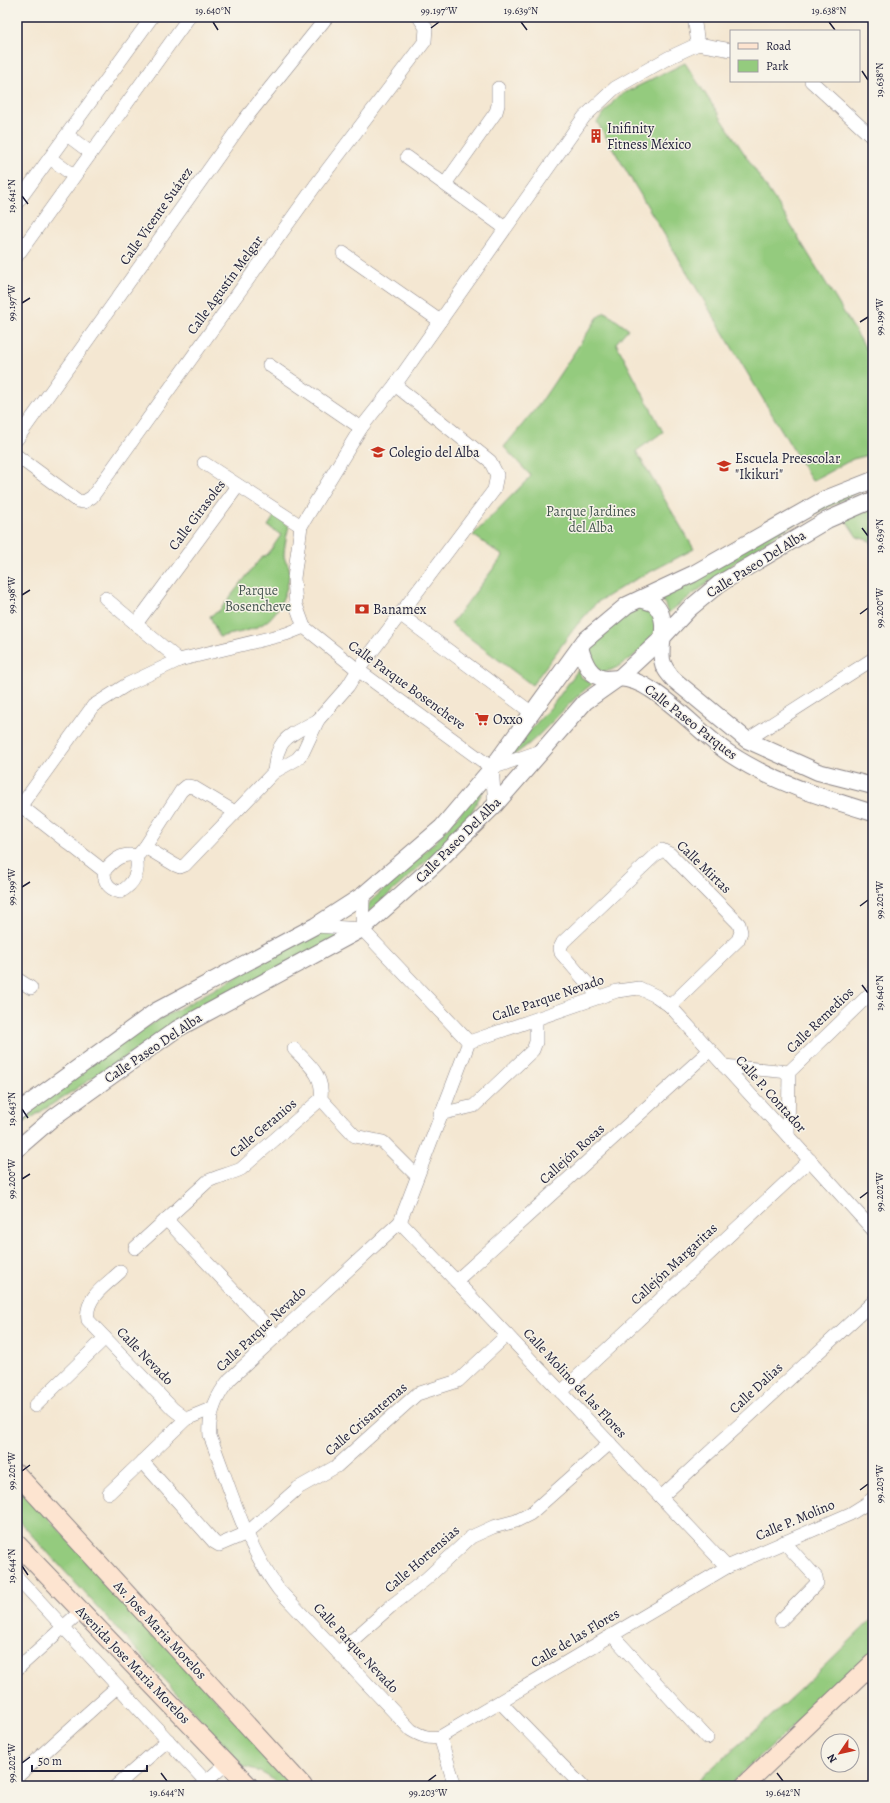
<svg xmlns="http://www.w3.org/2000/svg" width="890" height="1803" viewBox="0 0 890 1803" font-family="Alegreya,serif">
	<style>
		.green { fill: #94cb7e; stroke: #5b765c }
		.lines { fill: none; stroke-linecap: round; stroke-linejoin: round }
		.minor-casing { stroke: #8b8486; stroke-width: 14 }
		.tertiary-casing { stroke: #8b8486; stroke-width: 18 }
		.secondary-casing { stroke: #8b8486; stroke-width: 20 }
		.minor { stroke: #fff; stroke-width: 13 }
		.tertiary { stroke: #fff; stroke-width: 16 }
		.secondary { stroke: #fde4d0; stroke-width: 18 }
		.ticks { fill: none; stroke: #22223b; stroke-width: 1.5 }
		.labels { text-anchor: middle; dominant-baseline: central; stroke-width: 3; stroke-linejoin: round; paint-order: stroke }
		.poi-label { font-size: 14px; fill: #22223b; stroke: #f7f3e8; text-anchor: start }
		.street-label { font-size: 14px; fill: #22223b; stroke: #f7f3e8 }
		.park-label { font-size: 14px; fill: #44554f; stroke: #f7f3e8 }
		.neatline { fill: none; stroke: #22223b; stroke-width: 1.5 }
		.ticks-label { font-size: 10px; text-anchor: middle; fill: #22223b }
	</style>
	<rect width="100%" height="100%" fill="#f7f3e8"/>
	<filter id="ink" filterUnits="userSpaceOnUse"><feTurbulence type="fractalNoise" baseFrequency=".025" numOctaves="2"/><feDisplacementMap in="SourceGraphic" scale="8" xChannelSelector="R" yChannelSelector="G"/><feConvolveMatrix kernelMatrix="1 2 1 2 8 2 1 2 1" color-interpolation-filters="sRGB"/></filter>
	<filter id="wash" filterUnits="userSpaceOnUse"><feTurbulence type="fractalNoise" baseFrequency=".012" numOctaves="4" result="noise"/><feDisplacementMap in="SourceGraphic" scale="16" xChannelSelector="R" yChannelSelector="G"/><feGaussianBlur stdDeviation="0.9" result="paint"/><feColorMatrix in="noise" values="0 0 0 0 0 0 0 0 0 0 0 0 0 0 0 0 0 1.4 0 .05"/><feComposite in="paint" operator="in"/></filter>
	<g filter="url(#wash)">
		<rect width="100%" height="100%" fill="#f4e7d2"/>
		<g class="green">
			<polygon points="685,63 782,211 873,360 873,454 853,459 812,481 597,122 618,96"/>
			<polygon points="605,312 628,329 616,343 663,432 636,451 694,549 627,584 596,603 576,626 532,685 451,624 503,556 473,535 531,476 504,447 541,402 598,317"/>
			<polygon points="860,491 792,525 741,558 668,613 664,602 655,597 827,501"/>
			<polygon points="873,507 873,568 871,541 857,537 845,519"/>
			<path d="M275,515L289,526C287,534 284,547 284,556C284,560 288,563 289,567C290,577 287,589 283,598C270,630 249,630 219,637L210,616L219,611L260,559L268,554L281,535L268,526Z"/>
			<path d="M640,606L649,607L656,614C656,619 657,625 656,629C649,646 618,673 600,672L588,657C595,634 620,617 640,606Z"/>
			<path d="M578,670L581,677L592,684C561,707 540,742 505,760L511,751L552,706Z"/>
			<polygon points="489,779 468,819 452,838 368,913 367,910 370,902 436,841"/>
			<polygon points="328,930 346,934 213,1000 17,1127 17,1117 135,1033 314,934"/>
			<path d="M17,1484L295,1786H280C269,1775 258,1770 243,1766L17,1519Z"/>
			<path d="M873,1618V1652L861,1663L728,1786H693C717,1762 743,1741 768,1719C804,1686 839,1652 873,1618Z"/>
		</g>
	</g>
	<g filter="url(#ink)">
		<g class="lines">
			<defs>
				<g id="minor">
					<polyline points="694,17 698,44"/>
					<polyline points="811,81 873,138"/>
					<polyline points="67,135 91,153"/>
					<polyline points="407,157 505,228"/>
					<polyline points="50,158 74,176"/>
					<polyline points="445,184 496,112 498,105 498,88"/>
					<polyline points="17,203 152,17"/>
					<polyline points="343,253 440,321"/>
					<polyline points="17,256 189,17"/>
					<polyline points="269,365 361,428"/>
					<polyline points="17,439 245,119 327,17"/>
					<polyline points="17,456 78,501 84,502 92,497 315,186 425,41 426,28 419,17"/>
					<polyline points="204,463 301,526"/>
					<polyline points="105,598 179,660"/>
					<polyline points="401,615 532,713"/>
					<polyline points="136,624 238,486"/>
					<polyline points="747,740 873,659"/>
					<polyline points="492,768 358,670 304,627 296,605 294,578 301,526 361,428 395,385 584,117 615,88 668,58 698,44 731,50"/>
					<polyline points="492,768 541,751"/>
					<polyline points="492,768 495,805"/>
					<path d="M274,772C277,736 290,736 318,720"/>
					<path d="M21,806L104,871C104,883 109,889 120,892C134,884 140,872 136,856"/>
					<polyline points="17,811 93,706 128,684 179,660 286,634 304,627"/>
					<polyline points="145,847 175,865 180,867 185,865 274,772 297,759 303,752 318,720 348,686 358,670 494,490 497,475 490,461 395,385"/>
					<polyline points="139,854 145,847 181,791 187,786 193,787 235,812"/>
					<path d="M104,871C113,861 122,852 136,856"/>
					<polyline points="315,926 362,929 469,1042"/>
					<polyline points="362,929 363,895"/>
					<polyline points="17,979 31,988"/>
					<polyline points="599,997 561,953 560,948 563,942 654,856 662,850 670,854 739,924 741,932 738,940 670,1006"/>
					<path d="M294,1049C309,1065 324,1075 321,1099L355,1136L383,1142L417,1176"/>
					<polyline points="724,1066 789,1072"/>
					<polyline points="440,1114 474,1106 533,1050 536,1042 536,1020"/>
					<polyline points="788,1136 789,1072 873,991"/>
					<polyline points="166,1219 276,1336"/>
					<polyline points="400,1222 727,1567"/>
					<path d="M873,1230L670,1006L656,996L639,988L617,991L469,1042L400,1222L230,1379C216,1396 208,1414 210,1436C230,1487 245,1545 279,1590L411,1730C421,1736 429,1739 440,1737L727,1567L850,1514L866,1504L873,1498"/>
					<path d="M135,1248L208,1181C219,1176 230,1174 241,1169L321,1099"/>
					<path d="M120,1272C106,1285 84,1298 88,1320L173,1409L186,1419"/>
					<polyline points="456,1281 710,1050"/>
					<polyline points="561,1392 810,1160"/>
					<polyline points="35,1406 105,1338"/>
					<polyline points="142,1461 214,1542 219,1545 247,1533 298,1488 337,1466 417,1394 458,1381 507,1335"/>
					<polyline points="109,1493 186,1419 213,1408"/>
					<polyline points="661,1497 873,1302"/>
					<polyline points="17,1577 210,1786"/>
					<polyline points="781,1620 817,1583 816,1577 784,1542"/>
					<polyline points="612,1635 707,1738"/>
					<polyline points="338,1653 390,1607 426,1579 471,1537 493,1527 516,1521 530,1514 610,1443"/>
					<polyline points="17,1669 81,1611"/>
					<polyline points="500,1702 582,1786"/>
					<polyline points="440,1737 455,1786"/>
					<polyline points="17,1777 118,1686"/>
					<polyline points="116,1786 168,1740"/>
					<polyline points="201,1786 227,1763"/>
				</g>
				<g id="tertiary">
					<path d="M641,599C645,601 652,602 655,605C670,620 659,642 662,660C663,667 668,673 673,679L747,740L818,772L873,786"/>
					<path d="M580,647C584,662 590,678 607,679C611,679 615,678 619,678C631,679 641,683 650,689C678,706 703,736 730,754C774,783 824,798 873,813"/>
					<polyline points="17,1112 156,1011 315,926 363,895 442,827 492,768 584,641 627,605 693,574 825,499 873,480"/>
					<polyline points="17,1149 54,1117 177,1029 362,929 434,865 495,805 585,702 619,678 661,639 689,609 719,584 827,520 873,500"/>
				</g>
				<g id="secondary">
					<polyline points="17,1474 303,1786"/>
					<polyline points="17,1544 249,1786"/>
					<polyline points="744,1786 873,1663"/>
				</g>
			</defs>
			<use href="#minor" class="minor-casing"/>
			<use href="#tertiary" class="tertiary-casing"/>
			<use href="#secondary" class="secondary-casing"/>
			<use href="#minor" class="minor"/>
			<use href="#tertiary" class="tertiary"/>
			<use href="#secondary" class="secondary"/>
		</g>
	</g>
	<path class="ticks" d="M213,22L218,30M521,22L527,30M829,22L835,30M431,28L439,22M862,71L868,80M22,196L28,204M22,303L30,298M860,322L868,317M862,528L868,536M22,595L30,590M860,614L868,608M22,887L30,882M860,906L868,900M862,985L868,993M22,1109L28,1118M22,1179L30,1174M860,1198L868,1192M22,1471L30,1465M860,1490L868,1484M22,1566L28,1575M22,1763L30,1757M161,1773L167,1781M777,1773L783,1781M428,1781L436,1775"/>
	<defs>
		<symbol id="building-bare" viewBox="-9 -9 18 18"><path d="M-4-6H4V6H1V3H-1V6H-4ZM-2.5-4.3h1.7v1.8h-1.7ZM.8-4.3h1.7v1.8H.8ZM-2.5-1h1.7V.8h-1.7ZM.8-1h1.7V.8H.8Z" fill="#c8321e" stroke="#f7f3e8" stroke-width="2.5" paint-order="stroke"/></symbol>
		<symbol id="school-bare" viewBox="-9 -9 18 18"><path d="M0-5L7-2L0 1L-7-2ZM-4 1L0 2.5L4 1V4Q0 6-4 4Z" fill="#c8321e" stroke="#f7f3e8" stroke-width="2.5" paint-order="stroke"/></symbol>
		<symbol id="bank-bare" viewBox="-9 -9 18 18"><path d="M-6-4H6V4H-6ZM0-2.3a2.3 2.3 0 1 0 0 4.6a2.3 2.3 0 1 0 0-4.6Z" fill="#c8321e" stroke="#f7f3e8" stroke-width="2.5" paint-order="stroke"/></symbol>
		<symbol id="supermarket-bare" viewBox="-9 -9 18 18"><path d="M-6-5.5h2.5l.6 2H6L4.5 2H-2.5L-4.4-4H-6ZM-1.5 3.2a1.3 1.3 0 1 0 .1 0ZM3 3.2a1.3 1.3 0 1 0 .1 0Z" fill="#c8321e" stroke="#f7f3e8" stroke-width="2.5" paint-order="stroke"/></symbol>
	</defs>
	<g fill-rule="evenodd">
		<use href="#building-bare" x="586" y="126" width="20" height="20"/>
		<use href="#school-bare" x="368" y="442" width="20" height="20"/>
		<use href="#school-bare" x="714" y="456" width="20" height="20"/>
		<use href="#bank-bare" x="352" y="599" width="20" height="20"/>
		<use href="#supermarket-bare" x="472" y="709" width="20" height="20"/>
	</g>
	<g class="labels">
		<g class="poi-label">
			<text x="607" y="128">Inifinity<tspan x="607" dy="16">Fitness México</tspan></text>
			<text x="389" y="452">Colegio del Alba</text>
			<text x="735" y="458">Escuela Preescolar<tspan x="735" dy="16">"Ikikuri"</tspan></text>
			<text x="373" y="609">Banamex</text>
			<text x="493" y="719">Oxxo</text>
		</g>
		<g class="street-label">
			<text transform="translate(156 216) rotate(-55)">Calle Vicente Suárez</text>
			<text transform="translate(225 285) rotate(-54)">Calle Agustín Melgar</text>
			<text transform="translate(197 515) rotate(-53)">Calle Girasoles</text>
			<text transform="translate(756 564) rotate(-32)">Calle Paseo Del Alba</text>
			<text transform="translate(407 685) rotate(36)">Calle Parque Bosencheve</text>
			<text transform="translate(691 722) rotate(38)">Calle Paseo Parques</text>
			<text transform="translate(458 840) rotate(-45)">Calle Paseo Del Alba</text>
			<text transform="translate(704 867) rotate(44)">Calle Mirtas</text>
			<text transform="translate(548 998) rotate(-19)">Calle Parque Nevado</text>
			<text transform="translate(820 1020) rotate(-44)">Calle Remedios</text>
			<text transform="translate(153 1048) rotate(-34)">Calle Paseo Del Alba</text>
			<text transform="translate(771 1094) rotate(48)">Calle P. Contador</text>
			<text transform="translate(263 1128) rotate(-40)">Calle Geranios</text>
			<text transform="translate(572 1154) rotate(-42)">Callejón Rosas</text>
			<text transform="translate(674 1264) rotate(-43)">Callejón Margaritas</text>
			<text transform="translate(261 1329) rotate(-43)">Calle Parque Nevado</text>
			<text transform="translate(145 1356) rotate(46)">Calle Nevado</text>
			<text transform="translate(575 1383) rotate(47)">Calle Molino de las Flores</text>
			<text transform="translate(756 1388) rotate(-43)">Calle Dalias</text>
			<text transform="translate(366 1419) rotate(-41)">Calle Crisantemas</text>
			<text transform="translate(795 1520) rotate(-23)">Calle P. Molino</text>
			<text transform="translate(422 1559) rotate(-41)">Calle Hortensias</text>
			<text transform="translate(160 1630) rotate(47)">Av. Jose Maria Morelos</text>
			<text transform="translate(575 1638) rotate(-31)">Calle de las Flores</text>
			<text transform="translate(356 1648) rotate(47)">Calle Parque Nevado</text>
			<text transform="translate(133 1665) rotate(46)">Avenida Jose Maria Morelos</text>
		</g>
		<g class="park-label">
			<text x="591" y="511">Parque Jardines<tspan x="591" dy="16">del Alba</tspan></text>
			<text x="258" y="590">Parque<tspan x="258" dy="16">Bosencheve</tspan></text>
		</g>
	</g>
	<rect width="890" height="1803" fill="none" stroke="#f7f3e8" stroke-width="44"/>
	<rect x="730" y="30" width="130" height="52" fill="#f7f3e8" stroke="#a29fa3"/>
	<rect x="738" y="43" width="20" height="6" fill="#fde4d0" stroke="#a29fa3"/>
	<text x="766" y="50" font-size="12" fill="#22223b">Road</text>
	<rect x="738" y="60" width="20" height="12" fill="#94cb7e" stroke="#a29fa3"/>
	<text x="766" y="70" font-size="12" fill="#22223b">Park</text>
	<g transform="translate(840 1753) rotate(236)"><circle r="19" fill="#f7f3e8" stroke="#a29fa3"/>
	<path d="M0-3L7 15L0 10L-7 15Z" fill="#c8321e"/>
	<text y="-6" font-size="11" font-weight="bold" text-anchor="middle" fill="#22223b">N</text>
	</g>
	<path d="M32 1765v6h115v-6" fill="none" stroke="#22223b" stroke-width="2"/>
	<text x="38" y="1765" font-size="12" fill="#22223b" stroke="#f7f3e8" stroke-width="3" paint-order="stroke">50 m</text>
	<rect x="22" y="22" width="846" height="1759" class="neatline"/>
	<g class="ticks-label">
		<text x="213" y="14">19.640°N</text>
		<text x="439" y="14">99.197°W</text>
		<text x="521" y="14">19.639°N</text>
		<text x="829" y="14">19.638°N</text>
		<text transform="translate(879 80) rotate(-90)" y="4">19.638°N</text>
		<text transform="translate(11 196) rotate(-90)" y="4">19.641°N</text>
		<text transform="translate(11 303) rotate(-90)" y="4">99.197°W</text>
		<text transform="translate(879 317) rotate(-90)" y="4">99.199°W</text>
		<text transform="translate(879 536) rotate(-90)" y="4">19.639°N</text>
		<text transform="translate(11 595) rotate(-90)" y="4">99.198°W</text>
		<text transform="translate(879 608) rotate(-90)" y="4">99.200°W</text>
		<text transform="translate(11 887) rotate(-90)" y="4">99.199°W</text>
		<text transform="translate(879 900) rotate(-90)" y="4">99.201°W</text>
		<text transform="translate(879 993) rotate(-90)" y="4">19.640°N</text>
		<text transform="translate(11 1109) rotate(-90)" y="4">19.643°N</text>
		<text transform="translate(11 1179) rotate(-90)" y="4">99.200°W</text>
		<text transform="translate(879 1192) rotate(-90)" y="4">99.202°W</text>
		<text transform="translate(11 1471) rotate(-90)" y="4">99.201°W</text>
		<text transform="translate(879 1484) rotate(-90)" y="4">99.203°W</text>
		<text transform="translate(11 1566) rotate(-90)" y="4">19.644°N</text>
		<text transform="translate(11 1763) rotate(-90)" y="4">99.202°W</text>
		<text x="167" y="1796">19.644°N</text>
		<text x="428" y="1796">99.203°W</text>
		<text x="783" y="1796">19.642°N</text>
	</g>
</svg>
